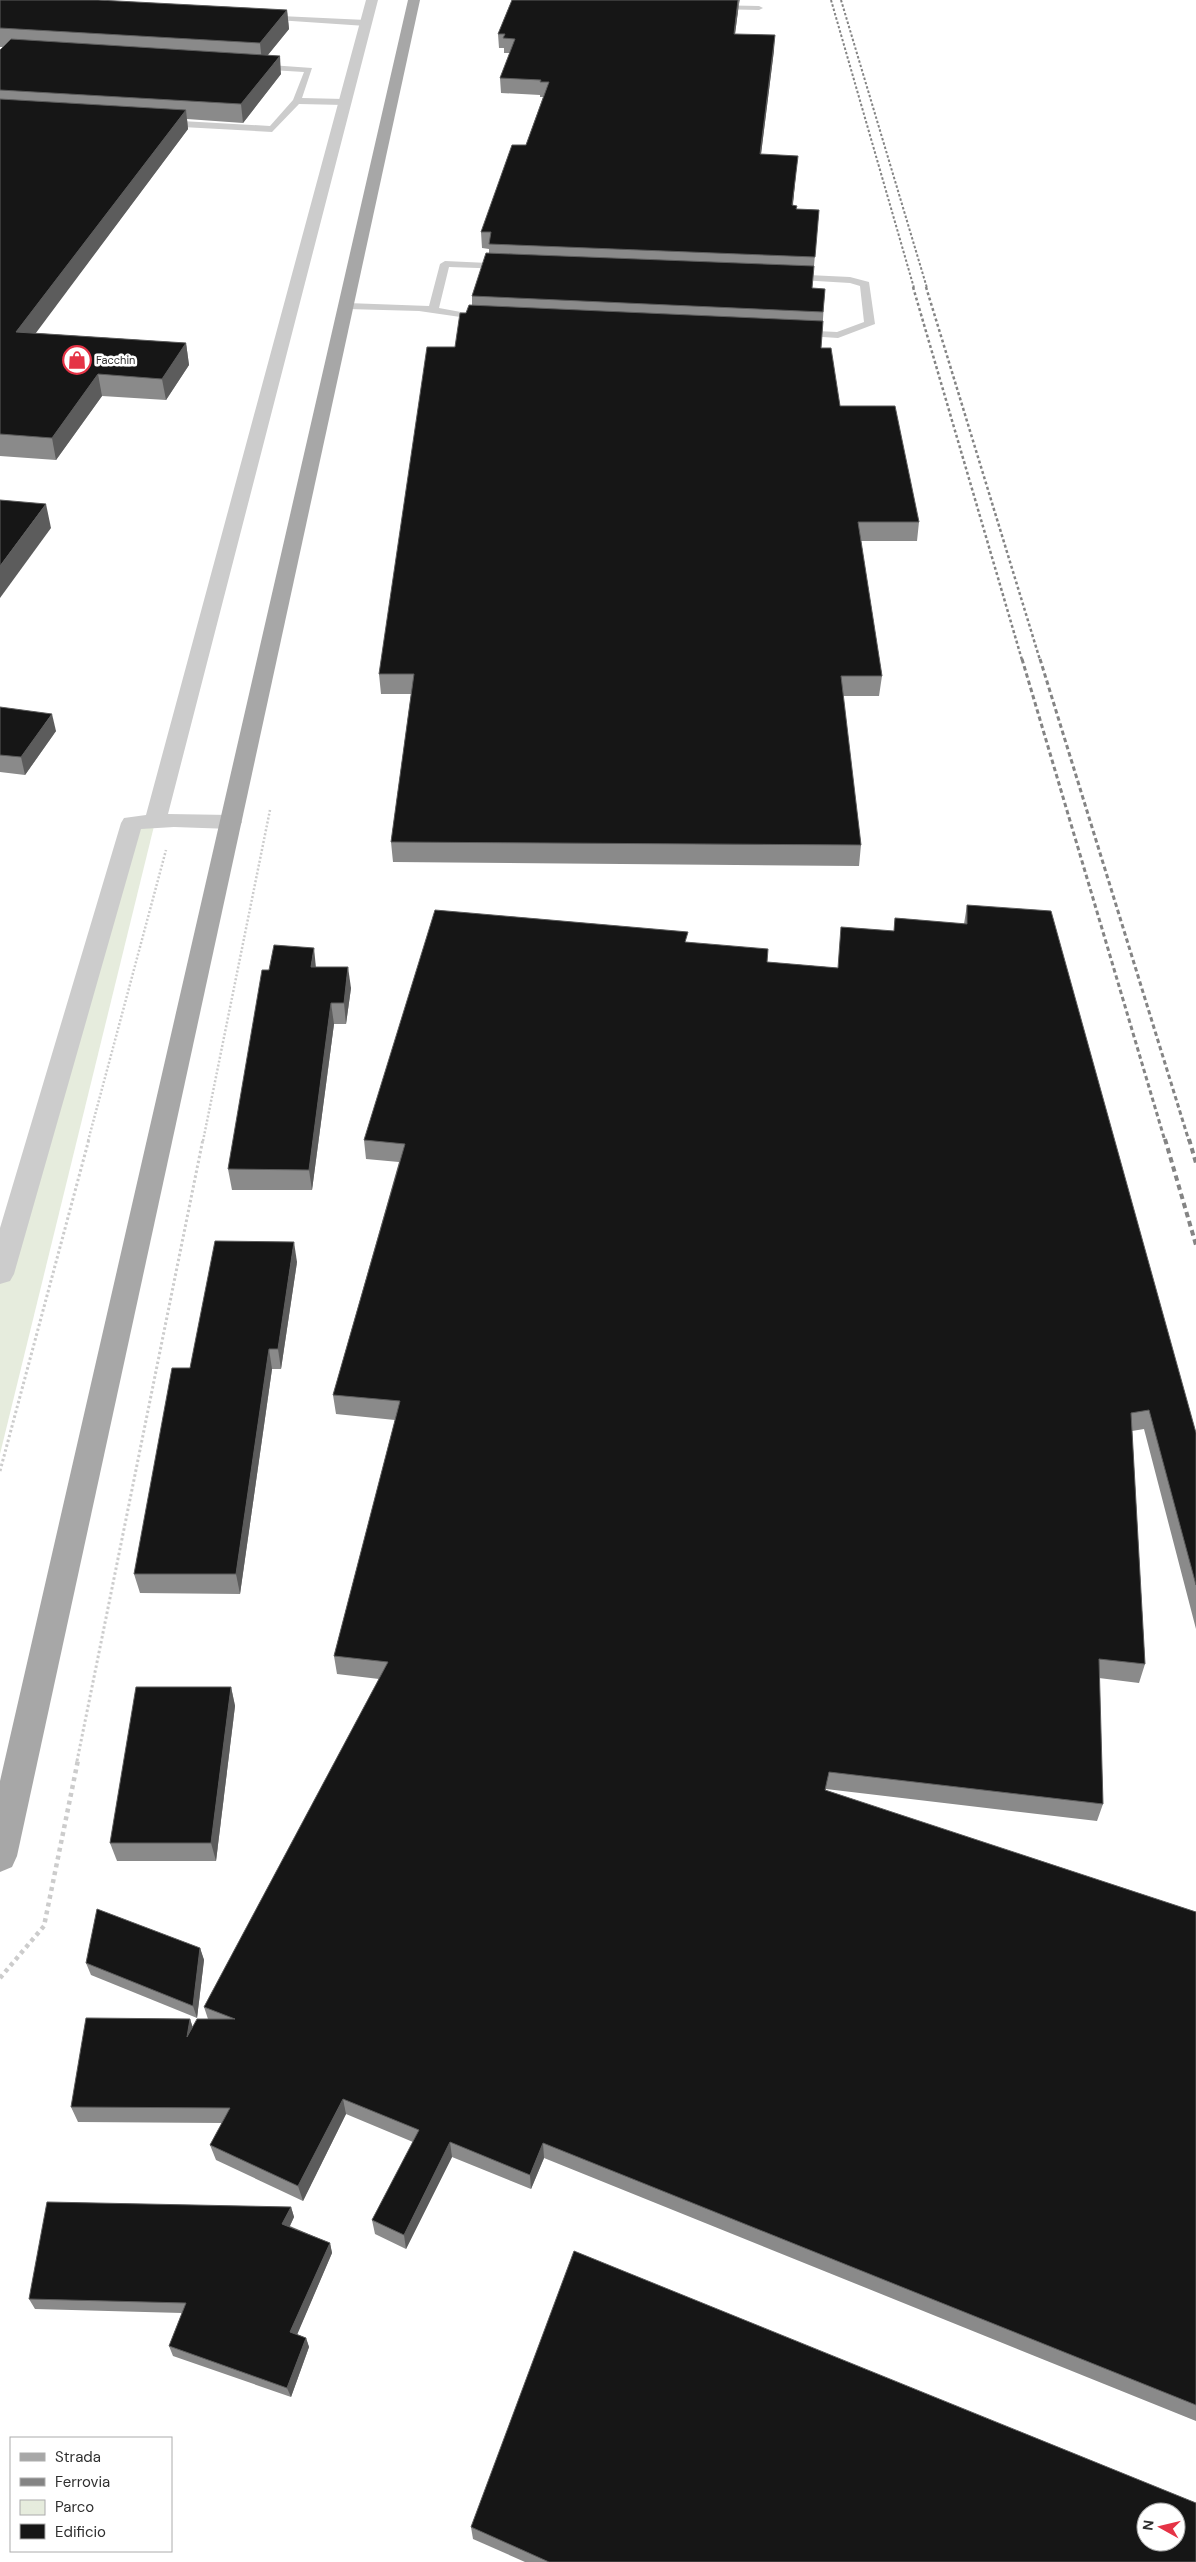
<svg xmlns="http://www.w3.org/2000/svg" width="1196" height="2562" viewBox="0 0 1196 2562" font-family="'DM Sans',sans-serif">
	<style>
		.green { fill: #e6ecdd }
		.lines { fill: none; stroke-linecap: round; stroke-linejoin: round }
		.path-far2 { stroke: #ccc; stroke-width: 2.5; stroke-dasharray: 2 2; stroke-linecap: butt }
		.path-far1 { stroke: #ccc; stroke-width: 3; stroke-dasharray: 2.5 2.5; stroke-linecap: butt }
		.path { stroke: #ccc; stroke-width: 4.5; stroke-dasharray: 4 4; stroke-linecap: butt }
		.lane { fill: #ccc; fill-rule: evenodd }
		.street { fill: #ccc; fill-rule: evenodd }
		.primary { fill: #a7a7a7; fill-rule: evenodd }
		.rail-far3 { stroke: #848484; stroke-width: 2; stroke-dasharray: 2.5 2; stroke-linecap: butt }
		.rail-far2 { stroke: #848484; stroke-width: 2.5; stroke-dasharray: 3 2.5; stroke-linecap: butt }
		.rail-far1 { stroke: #848484; stroke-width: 3; stroke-dasharray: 4.5 3; stroke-linecap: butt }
		.rail { stroke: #848484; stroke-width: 4; stroke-dasharray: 5.5 4; stroke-linecap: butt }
		.wall { fill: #8a8a8a }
		.shaded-wall { fill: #5c5c5c }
		.building { fill: #161616; stroke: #5c5c5c; fill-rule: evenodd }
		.labels { text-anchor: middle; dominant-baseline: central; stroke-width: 5; stroke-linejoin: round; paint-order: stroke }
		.far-poi-label { font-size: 11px; fill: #2f2f2f; stroke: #fff; text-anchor: start }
	</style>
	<rect width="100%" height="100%" fill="#fff"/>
	<polygon class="green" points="155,822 0,1454 0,1274 132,823"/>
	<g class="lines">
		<g class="path-far2">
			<polyline points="88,1141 166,850"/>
			<polyline points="203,1141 270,810"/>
		</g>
		<g class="path-far1">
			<polyline points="0,1471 89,1139"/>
			<polyline points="77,1761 203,1139"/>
		</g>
		<polyline class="path" points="0,1978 44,1926 78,1760"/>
		<g class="lane">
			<polygon points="710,5 759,6 763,8 759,10 713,9 710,9"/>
			<polygon points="259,15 366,20 370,23 366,26 262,19 258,17"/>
			<polygon points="256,64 312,68 302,98 344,99 349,102 344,105 299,104 272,132 164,126 159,123 164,120 270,126 293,100 304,72 253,69 252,67"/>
			<polygon points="445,261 511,264 511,268 507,269 449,267 439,308 488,317 488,321 419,311 347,309 342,306 347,303 429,306 440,264"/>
			<polygon points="787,274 850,277 869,282 875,324 838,338 792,335 791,333 796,330 837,332 864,322 860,286 850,283 783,279 782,277"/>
		</g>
		<polygon class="street" points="366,0 378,0 168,814 231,815 239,817 242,822 239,827 231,829 174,827 141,829 14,1274 10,1281 0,1284 0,1228 121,823 124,818 146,815"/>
		<polygon class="primary" points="408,0 420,0 17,1856 12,1867 0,1872 0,1781"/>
		<g class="rail-far3">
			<polyline points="831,0 914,288"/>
			<polyline points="841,0 927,288"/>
		</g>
		<g class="rail-far2">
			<polyline points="913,287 1022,660"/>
			<polyline points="926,287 1040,660"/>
		</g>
		<g class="rail-far1">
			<polyline points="1022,659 1165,1141"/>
			<polyline points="1040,659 1189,1141"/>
		</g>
		<g class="rail">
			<polyline points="1165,1139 1196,1245"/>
			<polyline points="1189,1139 1196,1163"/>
		</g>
	</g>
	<g class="wall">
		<polygon points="0,0 287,10 289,29 268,55 281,74 243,123 187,119 188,129 35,333 186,343 189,365 166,400 102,396 56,460 0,456 0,50 3,47 0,47"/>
		<polygon points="512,0 740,0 739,4 735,34 774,50 761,154 796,172 793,205 797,209 819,210 812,288 825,289 821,348 840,406 919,522 917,541 861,541 882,676 879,696 843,696 861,845 859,866 393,862 391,842 411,694 381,694 379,674 455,347 466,313 472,305 472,296 489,253 489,249 482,248 481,232 526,145 543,97 540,97 540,95 501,93 500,78 510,53 504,53 504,48 499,48 498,34"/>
		<polygon points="0,707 56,731 25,775 0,772"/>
		<polygon points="967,905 1196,1433 1196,1629 1144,1429 1132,1431 1145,1664 1139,1683 1099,1678 1103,1804 1097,1821 826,1789 826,1791 1196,1912 1196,2421 544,2158 531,2189 452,2157 406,2249 375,2234 372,2220 413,2142 346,2114 303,2201 216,2160 210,2145 222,2123 78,2122 71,2107 190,2019 193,2028 208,2019 204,2007 379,1679 337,1674 334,1656 395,1420 336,1414 333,1395 399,1162 366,1159 364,1140 687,942 767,962 838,968 894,931 895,918 964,924"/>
		<polygon points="316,967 351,988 346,1024 334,1024 312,1190 232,1190 228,1169 269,970"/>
		<polygon points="297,1262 281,1369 272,1369 240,1594 140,1593 134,1574"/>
		<polygon points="231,1687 235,1706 216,1861 117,1861 110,1843"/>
		<polygon points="200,1948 204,1960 197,2018 91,1975 86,1963"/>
		<polygon points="291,2207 294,2217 290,2226 330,2243 332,2253 297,2334 306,2338 309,2347 291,2397 173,2356 169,2346 182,2313 35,2309 29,2299"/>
		<polygon points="471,2527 1196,2562 525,2562 473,2539"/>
	</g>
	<g class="shaded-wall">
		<polygon points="739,0 738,11 733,49 734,34"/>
		<polygon points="287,10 289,29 262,62 260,43"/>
		<polygon points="775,35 774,50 759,170 760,154"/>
		<polygon points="280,56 281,74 243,123 241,104"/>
		<polygon points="186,110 188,129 21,353 16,332"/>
		<polygon points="798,156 796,172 791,222 792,205"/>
		<polygon points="186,343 189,365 166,400 162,379"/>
		<polygon points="98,374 102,396 56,460 52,438"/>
		<polygon points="46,504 51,528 0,598 0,566"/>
		<polygon points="52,714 56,731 25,775 21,757"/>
		<polygon points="314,948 316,968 311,967"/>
		<polygon points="348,967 351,988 346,1024 344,1003"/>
		<polygon points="331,1003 334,1024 312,1190 309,1170"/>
		<polygon points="294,1242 297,1262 281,1369 278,1349"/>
		<polygon points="269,1349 272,1369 240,1594 236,1574"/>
		<polygon points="231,1687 235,1706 216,1861 211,1843"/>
		<polygon points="200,1948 204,1960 197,2018 193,2006"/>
		<polygon points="190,2019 195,2035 187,2037"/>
		<polygon points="343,2099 346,2114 303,2201 298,2186"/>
		<polygon points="450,2142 452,2157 406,2249 404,2235"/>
		<polygon points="543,2143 544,2158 531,2189 530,2175"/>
		<polygon points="291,2207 294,2217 286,2234 282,2224"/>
		<polygon points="330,2243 332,2253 294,2342 290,2332"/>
		<polygon points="306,2338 309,2347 291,2397 287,2388"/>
	</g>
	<g class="building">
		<polygon points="0,0 98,0 287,10 260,43 0,28"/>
		<polygon points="512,0 738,0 734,34 775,35 760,154 798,156 792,205 797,206 796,209 819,210 815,257 489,244 491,232 481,232 512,145 526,145 549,82 540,82 541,80 500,78 515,39 503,38 505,34 498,34"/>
		<polygon points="11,39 280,56 241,104 0,90 0,50"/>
		<polygon points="0,99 186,110 16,332 186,343 162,379 98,374 52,438 0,434"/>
		<polygon points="486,253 814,266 812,288 825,289 823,312 472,296"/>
		<polygon points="469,305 823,321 821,348 831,348 840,406 895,406 919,522 858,522 882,676 841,676 861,845 391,842 414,674 379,674 427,347 455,347 460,313 466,313"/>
		<polygon points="0,500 46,504 0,566"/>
		<polygon points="0,707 52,714 21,757 0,755"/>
		<polygon points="967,905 1051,911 1196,1433 1196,1585 1149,1410 1131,1413 1145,1664 1099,1659 1103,1804 829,1772 825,1790 1196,1912 1196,2405 543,2143 530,2175 450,2142 404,2235 372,2220 419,2130 343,2099 298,2186 210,2145 230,2108 71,2107 86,2018 190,2019 187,2037 197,2019 235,2019 204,2007 388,1662 334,1656 400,1401 333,1395 405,1144 364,1140 435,910 688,932 685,942 768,949 767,962 838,968 841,927 894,931 895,918 967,924"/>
		<polygon points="274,945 314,948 311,967 348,967 344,1003 331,1003 309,1170 228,1169 262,970 269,970"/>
		<polygon points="215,1241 294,1242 278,1349 269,1349 236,1574 134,1574 172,1368 190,1368"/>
		<polygon points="136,1687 231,1687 211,1843 110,1843"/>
		<polygon points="97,1909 200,1948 193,2006 86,1963"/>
		<polygon points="47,2202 291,2207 282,2224 330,2243 290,2332 306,2338 287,2388 169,2346 186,2303 29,2299"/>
		<path d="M574,2251L1196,2503V2562H549L471,2527ZM1146,2512H1176V2542H1146Z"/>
	</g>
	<defs>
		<symbol id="shop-ring" viewBox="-11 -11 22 22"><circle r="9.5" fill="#fff" stroke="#e53346" stroke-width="1.5"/><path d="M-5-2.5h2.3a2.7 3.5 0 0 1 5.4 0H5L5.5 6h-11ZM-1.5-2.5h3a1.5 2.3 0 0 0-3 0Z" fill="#e53346"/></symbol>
	</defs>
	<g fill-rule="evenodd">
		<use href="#shop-ring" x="61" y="344" width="32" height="32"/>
	</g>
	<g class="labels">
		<g class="far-poi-label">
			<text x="96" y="360">Facchin</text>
		</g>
	</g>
	<rect x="10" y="2437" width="162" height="115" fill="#ffffff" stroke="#acacac"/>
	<rect x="20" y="2453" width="25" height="8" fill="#a7a7a7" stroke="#acacac"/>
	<text x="55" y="2462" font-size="15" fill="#2f2f2f">Strada</text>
	<rect x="20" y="2478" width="25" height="8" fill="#848484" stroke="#acacac"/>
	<text x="55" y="2487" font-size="15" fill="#2f2f2f">Ferrovia</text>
	<rect x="20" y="2500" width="25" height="15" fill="#e6ecdd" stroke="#acacac"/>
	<text x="55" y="2512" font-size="15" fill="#2f2f2f">Parco</text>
	<rect x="20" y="2524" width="25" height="15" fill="#161616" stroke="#acacac"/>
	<text x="55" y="2537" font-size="15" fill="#2f2f2f">Edificio</text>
	<g transform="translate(1161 2527) rotate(278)"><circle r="24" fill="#ffffff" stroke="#acacac"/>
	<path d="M0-4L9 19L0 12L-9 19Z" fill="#e53346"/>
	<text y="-8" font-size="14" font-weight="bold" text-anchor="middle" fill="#2f2f2f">N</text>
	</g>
</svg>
